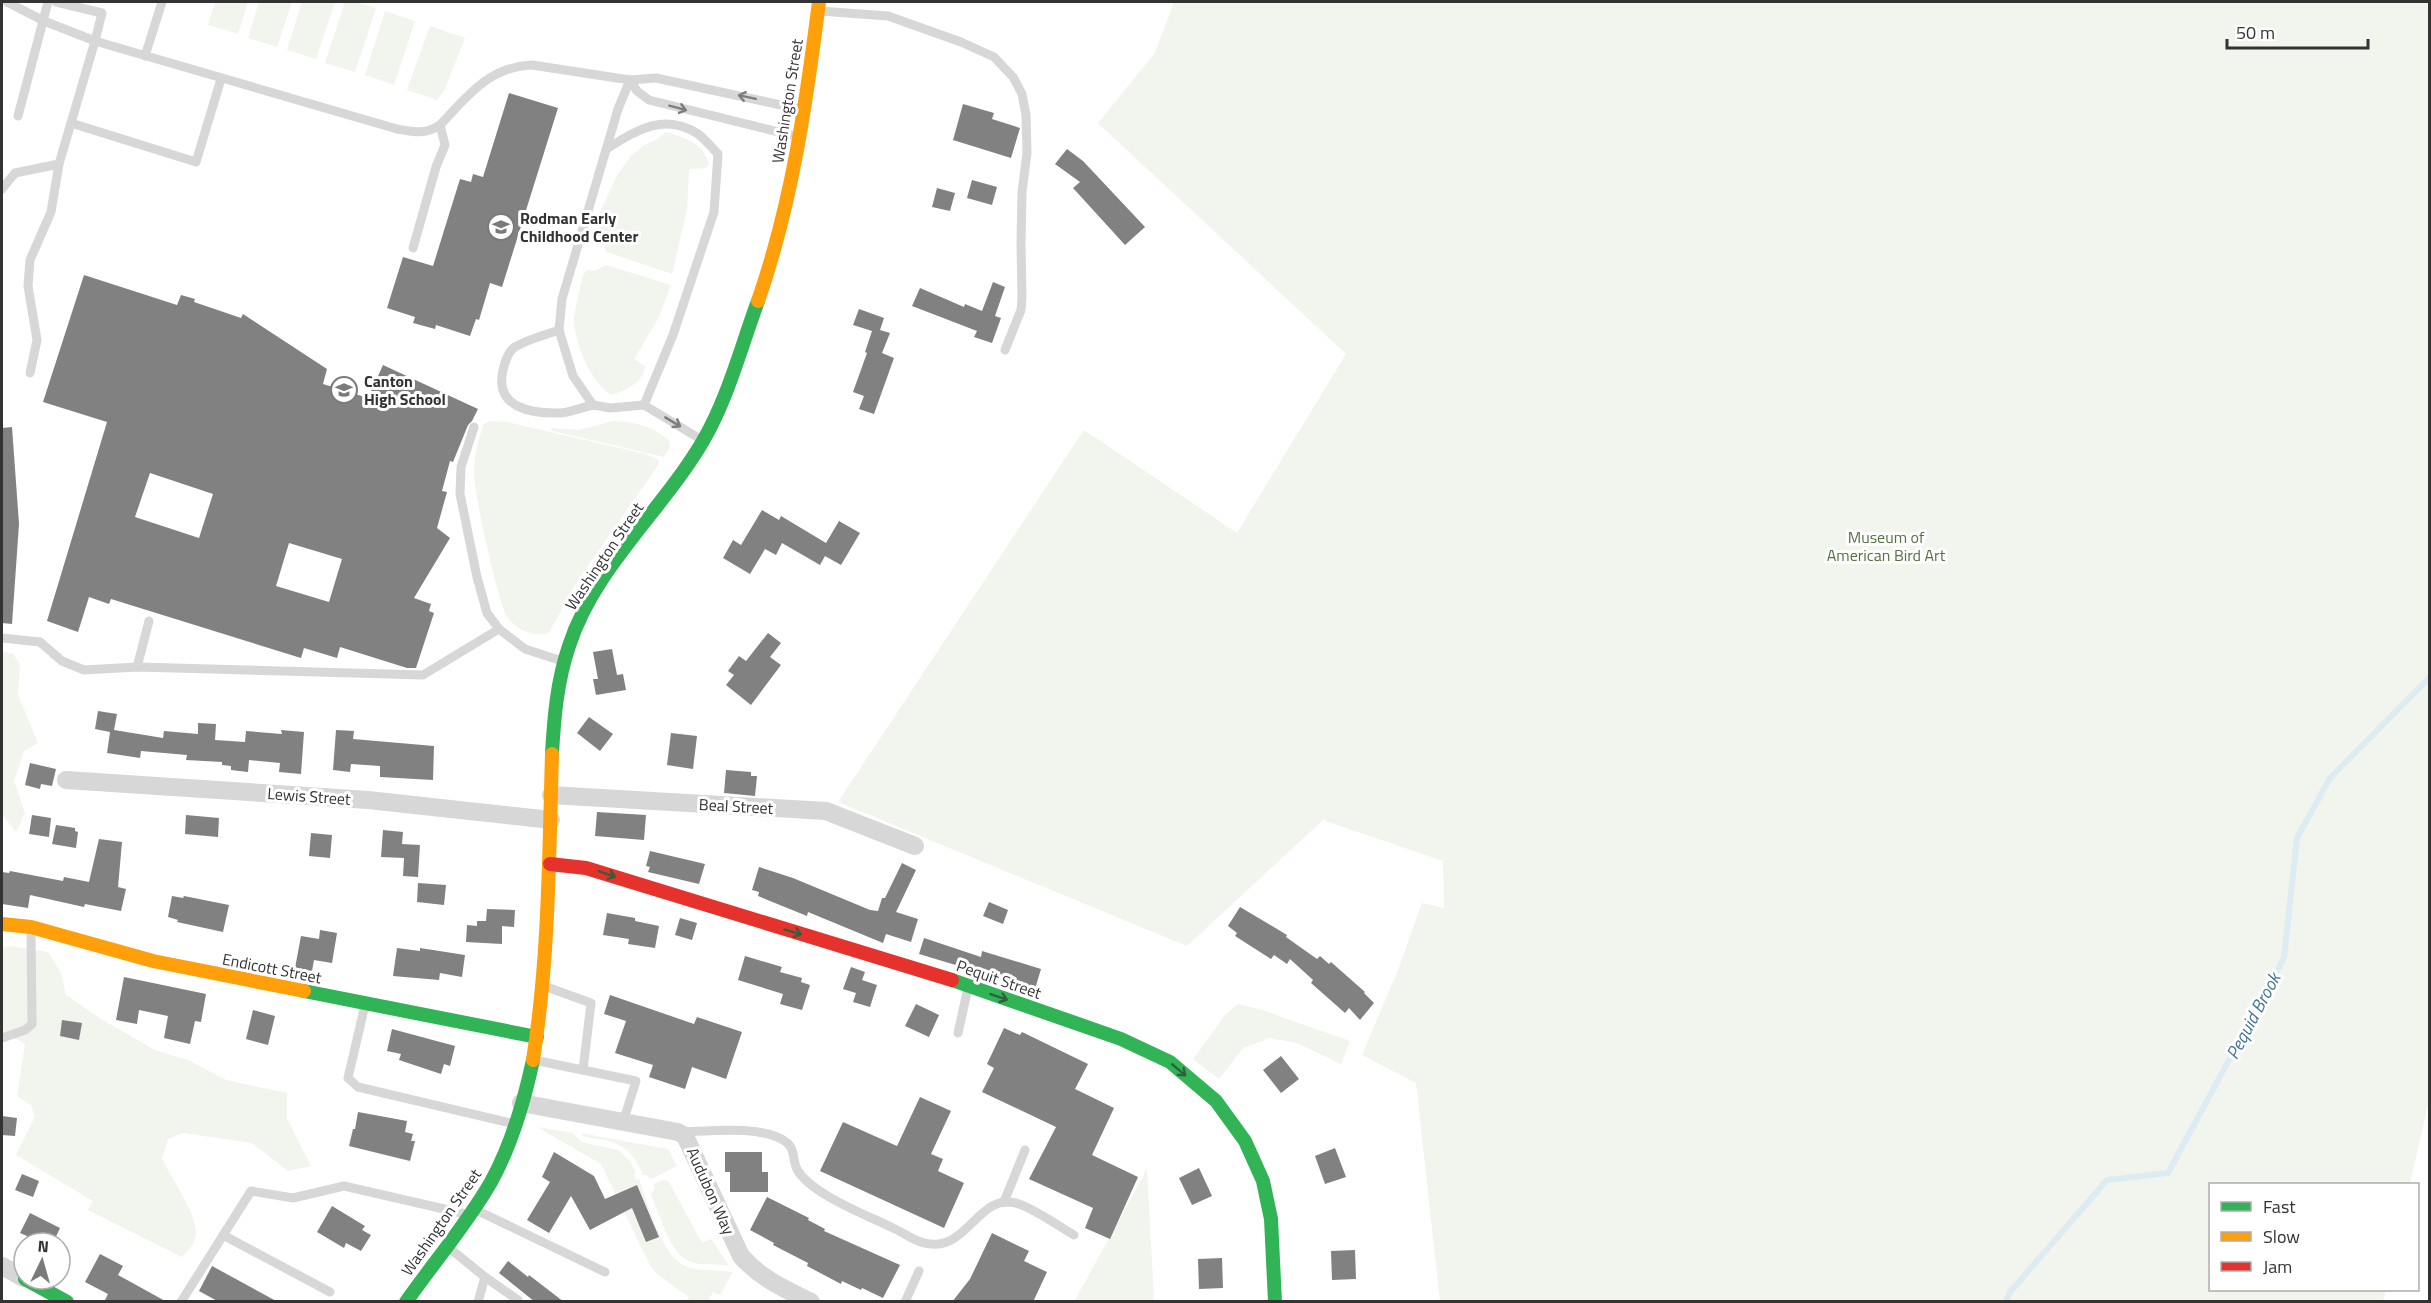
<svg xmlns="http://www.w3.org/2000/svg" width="2431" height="1303" viewBox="0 0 2431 1303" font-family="'Titillium Web',sans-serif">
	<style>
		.green { fill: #f1f5ed; fill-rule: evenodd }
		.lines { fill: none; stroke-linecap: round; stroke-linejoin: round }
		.stream { stroke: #ddebf3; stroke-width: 6 }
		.building { fill: #818181; fill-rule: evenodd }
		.lane { stroke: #d7d7d7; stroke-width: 9 }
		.street { stroke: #d7d7d7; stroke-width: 18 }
		.fast { stroke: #30b455; stroke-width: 14 }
		.slow { stroke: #ff9f0a; stroke-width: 14 }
		.jam { stroke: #e5322d; stroke-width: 14 }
		.oneway { stroke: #7d7d7d }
		.oneway2 { stroke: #32603f }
		.labels { text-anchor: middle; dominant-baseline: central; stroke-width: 6; stroke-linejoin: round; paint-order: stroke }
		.street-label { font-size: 16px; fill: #333; stroke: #fff }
		.poi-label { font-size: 16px; font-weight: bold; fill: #333; stroke: #fff; text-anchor: start }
		.park-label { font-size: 16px; fill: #56703f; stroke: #fff }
		.water-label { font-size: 18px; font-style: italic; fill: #3f7597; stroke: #fff }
	</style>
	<rect width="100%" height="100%" fill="#fff"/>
	<g class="green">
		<polygon points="215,2 248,2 238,34 208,25"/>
		<polygon points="259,2 292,2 277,47 248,38"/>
		<polygon points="302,2 335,2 316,59 287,50"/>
		<polygon points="345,2 355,2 376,8 355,72 325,63"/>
		<polygon points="1174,2 2429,2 2429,1100 2410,1184 2210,1184 2210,1290 2386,1290 2383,1301 1440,1301 1416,1083 1362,1055 1398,970 1422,903 1444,908 1443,861 1323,820 1187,946 838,802 1084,430 1237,533 1346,354 1098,123 1155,53"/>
		<polygon points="385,11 415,21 394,85 365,75"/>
		<polygon points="430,26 465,38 444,91 437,100 407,90"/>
		<path d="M665,132C683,136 706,145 709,165L705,168L690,169L689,172L687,210L672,274L607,252L601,242L593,237L595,229L601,226L599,214L618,174L631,156L644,145L658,139Z"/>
		<path d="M606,265L671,285L659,317L634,359L645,366C644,382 626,390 612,395C591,385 573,340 574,317C576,303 580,289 583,275L587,270L595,271Z"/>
		<path d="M489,421L507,422L646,454L658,460L659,464L578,580L548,634C531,636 519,631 508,618C498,605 473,489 474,470C474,455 479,440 483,425Z"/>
		<path d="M612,421C635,422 652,426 669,440L670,447L664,457L552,431L551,428L579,430Z"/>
		<polygon points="2,651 13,654 20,664 18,695 38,743 24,751 14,781 25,813 16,832 2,814"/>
		<path d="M10,946L48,952L61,973L66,995L101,1019L155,1050L188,1060L226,1080L287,1093V1119L311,1166L288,1171L252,1143L183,1133L168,1139L162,1159C171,1177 197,1215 196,1233C196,1242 188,1251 182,1257L88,1210L93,1201L16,1155L35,1117L31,1105L17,1096L25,1044L2,1031V948Z"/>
		<polygon points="1238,1004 1259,1009 1350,1041 1341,1064 1297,1043 1270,1038 1243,1048 1219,1079 1193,1059 1225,1015"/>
		<path d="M537,1127L573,1133L581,1142L618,1150L628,1159L636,1172L634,1173L636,1180L639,1179C648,1203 661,1257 687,1267C701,1272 718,1269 733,1272L720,1295L713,1292L708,1301H687L689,1297L657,1274L651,1267L601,1164ZM637,1185L654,1224L641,1230L624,1191Z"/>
		<path d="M580,1133L668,1149L677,1166L651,1179L647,1175H643C635,1153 621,1141 597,1139C590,1138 585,1138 580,1133Z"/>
		<polygon points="1147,1169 1154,1301 1074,1302"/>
		<path d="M663,1180L668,1181L671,1186L702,1243L711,1239L729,1266C717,1263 703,1266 691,1262C670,1255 659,1213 651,1194L655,1189L654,1184Z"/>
	</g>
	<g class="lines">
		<polyline class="stream" points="2005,1302 2010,1292 2107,1180 2168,1173 2284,958 2297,838 2330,778 2430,677"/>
	</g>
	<g class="building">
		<polygon points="509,93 558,108 502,287 490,283 479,320 476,319 470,336 436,325 435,329 413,323 415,317 387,308 403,257 433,266 460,179 471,182 473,174 483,177"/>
		<polygon points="963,104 994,113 992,119 1020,128 1011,158 953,140"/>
		<polygon points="1067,149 1083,161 1145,227 1125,245 1073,188 1080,182 1055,164"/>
		<polygon points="972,180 997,187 992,205 967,198"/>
		<polygon points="937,188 955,193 950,211 932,207"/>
		<path d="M84,275L177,305L181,295L195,299L194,302L241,318L243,314L327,369L323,384L368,398L383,365L478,409L472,421L468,425L453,462L450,461L442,491L447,492L437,528L450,538L414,598L431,604L429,611L434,613L416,668H407L340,647L337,658L304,648L301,658L111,599L109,604L89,597L78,632L47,621L107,422L43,402ZM150,473L213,494L199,538L135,517ZM289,543L342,559L329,602L276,586Z"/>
		<polygon points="993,282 1005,287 995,316 1001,318 992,343 974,337 977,331 912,306 920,288 964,307 965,304 982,311"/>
		<polygon points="859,309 884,318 880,330 890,333 882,353 894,358 874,414 859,409 864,396 853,392 867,353 865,352 872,331 853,325"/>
		<polygon points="12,427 19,524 12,624 2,623 2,428"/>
		<polygon points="762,510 779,520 781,516 826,543 839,521 860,533 841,565 825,556 820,565 782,543 776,555 765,549 750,574 723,558 733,540 741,545"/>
		<polygon points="768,633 781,643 770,657 781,665 751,705 726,685 734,675 728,671 739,656 746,661"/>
		<polygon points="612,649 617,675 623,674 626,690 596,695 593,679 598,679 593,652"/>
		<polygon points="98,711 117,714 114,730 163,738 164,731 198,734 198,723 216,724 215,740 245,742 246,731 282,734 281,730 304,732 301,774 279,772 280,763 249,760 248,772 231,770 231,766 222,765 222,762 186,760 187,755 141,751 140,758 107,753 110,732 95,729"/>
		<polygon points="589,717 613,734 600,751 577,733"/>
		<polygon points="336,730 354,731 353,739 434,746 433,780 380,777 380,766 351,764 350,772 333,770"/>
		<polygon points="671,733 697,736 693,769 667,765"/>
		<polygon points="30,763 56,769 52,786 41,784 40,789 25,785"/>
		<polygon points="726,770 751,772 751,776 757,776 755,796 724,793"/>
		<polygon points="597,812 646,815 644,840 595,836"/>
		<polygon points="32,815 51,818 49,837 29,834"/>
		<polygon points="186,815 219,818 218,837 185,834"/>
		<polygon points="56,825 75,828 75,831 78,832 76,848 52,844"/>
		<polygon points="383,830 403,832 402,844 420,845 418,877 403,876 404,858 381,857"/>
		<polygon points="311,833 332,835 330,858 309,856"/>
		<polygon points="99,839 122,842 118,887 126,889 121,911 85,904 84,907 30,895 28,908 2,904 2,872 9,873 10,871 63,881 64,877 89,882"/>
		<polygon points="650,851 705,864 699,884 648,872 650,867 646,866"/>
		<polygon points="902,863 916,870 896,912 918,919 911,942 886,934 883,943 808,912 807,916 758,896 759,892 752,890 759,867 793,878 870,910 878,911 882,898 885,898"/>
		<polygon points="418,883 446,885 444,905 417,902"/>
		<polygon points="172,896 183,898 184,896 229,905 223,932 177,922 178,920 168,917"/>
		<polygon points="989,902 1008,910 1003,924 983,916"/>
		<polygon points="1240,907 1287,935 1286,937 1317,959 1320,956 1329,964 1331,962 1365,992 1364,993 1374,1003 1360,1020 1349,1008 1345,1013 1311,983 1313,980 1290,959 1287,964 1274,955 1271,959 1235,936 1237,933 1228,926"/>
		<polygon points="487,909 515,910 514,927 502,926 502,944 466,942 467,925 477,926 477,921 486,921"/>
		<polygon points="607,913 635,918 635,921 659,926 655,948 628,944 629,939 603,935"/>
		<polygon points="680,918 697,923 692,940 675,935"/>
		<polygon points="320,930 337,933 332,963 314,960 312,971 295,968 301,936 319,939"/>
		<polygon points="924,938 981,957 982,951 1041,969 1035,989 919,954"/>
		<polygon points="397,948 420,951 420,948 465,955 462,977 440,973 439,980 393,976"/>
		<polygon points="745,956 782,967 780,972 802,978 801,982 810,985 802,1010 780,1004 783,994 738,980"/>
		<polygon points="851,967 865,972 862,980 877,985 870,1007 853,1002 856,993 843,989"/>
		<polygon points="124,977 206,994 201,1022 195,1021 190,1044 164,1038 168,1016 139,1010 137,1024 116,1020"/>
		<polygon points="610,995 694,1024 697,1017 742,1032 726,1079 692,1067 685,1089 649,1077 653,1065 615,1053 626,1021 604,1014"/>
		<polygon points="916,1004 939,1015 929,1037 905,1026"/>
		<polygon points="253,1010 275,1016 268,1045 246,1039"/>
		<polygon points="62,1020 82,1023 79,1040 60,1036"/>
		<polygon points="1004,1028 1020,1035 1022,1032 1088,1064 1075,1089 1114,1108 1092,1155 1138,1177 1110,1239 1085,1228 1093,1208 1029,1179 1056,1127 982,1092 994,1068 987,1064"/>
		<polygon points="392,1029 455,1046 450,1066 444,1064 441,1074 399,1060 401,1054 387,1051"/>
		<polygon points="1281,1056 1299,1079 1281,1093 1263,1070"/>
		<polygon points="920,1097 951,1111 931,1154 943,1159 938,1171 964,1183 944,1228 820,1171 843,1122 897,1146"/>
		<polygon points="358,1112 407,1121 405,1132 413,1134 411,1141 415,1141 410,1161 349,1146 353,1129 355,1129"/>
		<polygon points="2,1116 17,1118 15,1136 2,1135"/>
		<polygon points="1335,1148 1346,1177 1325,1184 1315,1156"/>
		<polygon points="554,1152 594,1176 605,1199 637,1185 659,1237 646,1242 632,1208 590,1230 571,1196 549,1233 527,1220 550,1182 542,1177"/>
		<polygon points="725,1152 762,1152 762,1172 768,1172 768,1192 730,1192 730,1172 725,1172"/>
		<polygon points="1199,1168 1212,1196 1192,1205 1179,1178"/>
		<polygon points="22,1174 39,1181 33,1197 15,1190"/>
		<polygon points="767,1197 809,1218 808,1220 825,1229 824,1231 900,1265 883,1298 862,1288 861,1290 842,1281 841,1284 807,1266 808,1263 773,1245 774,1243 750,1230"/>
		<polygon points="332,1206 365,1226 362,1230 371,1235 361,1251 346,1243 344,1248 317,1232"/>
		<polygon points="30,1213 60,1228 53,1243 23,1243 27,1236 20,1233"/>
		<polygon points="992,1233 1029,1251 1024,1261 1047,1272 1033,1302 952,1302 970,1279"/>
		<polygon points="1355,1250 1356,1279 1332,1280 1331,1251"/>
		<polygon points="100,1254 123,1266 118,1275 167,1302 104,1302 108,1294 85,1282"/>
		<polygon points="1222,1258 1223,1288 1199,1289 1198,1259"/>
		<polygon points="508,1261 528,1277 529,1275 564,1302 535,1302 499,1273"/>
		<polygon points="212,1266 278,1302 219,1302 199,1291"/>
	</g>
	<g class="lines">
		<g class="lane">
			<polyline points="7,2 44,21 95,41 102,13 56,2"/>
			<polyline points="820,11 888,16 961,42 994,57 1013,77 1022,94 1026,115 1027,153 1022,192 1021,243 1022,297 1021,310 1005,350"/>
			<polyline points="145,56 162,2"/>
			<polyline points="630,80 618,109 573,262 562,299 559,330 573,376 593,405 610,408 644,405 702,440"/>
			<polyline points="630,80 637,91 649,100 799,137"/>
			<polyline points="18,116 48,2"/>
			<polyline points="71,123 196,162 221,79"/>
			<path d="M608,148C637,130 665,112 698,134C705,139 712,148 718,154L714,212L673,335L644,405"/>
			<path d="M2,189L15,173L59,164L95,41L397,129C414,132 425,135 440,125C468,96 488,67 532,65L630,80L656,78L804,110"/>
			<polyline points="413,248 436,167 445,145 440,125"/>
			<path d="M559,330C545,335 528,339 515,347C508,351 505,362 503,370C494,408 532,414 561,413C572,412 583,407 593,405"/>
			<polyline points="30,373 37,340 28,286 30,260 51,212 59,164"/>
			<polyline points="474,427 461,467 460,494 477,577 487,613 499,629"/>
			<polyline points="2,638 40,642 62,661 84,670 137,667 423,675 499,629 525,649 562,661"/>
			<polyline points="137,667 149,621"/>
			<polyline points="544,986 591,1003 583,1070"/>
			<polyline points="365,1005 348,1078 358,1087 515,1124"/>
			<polyline points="958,1033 968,988"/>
			<polyline points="2,1038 25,1030 32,1024 31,930"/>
			<polyline points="534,1060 636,1081 623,1122"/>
			<path d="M683,1132C710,1131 764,1125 786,1142C796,1149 792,1162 798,1171C813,1195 869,1216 895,1229C904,1233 914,1241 924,1243C969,1254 977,1190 1019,1204C1034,1209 1059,1226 1074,1235"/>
			<polyline points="1004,1202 1025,1150"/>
			<polyline points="476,1210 605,1272"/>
			<polyline points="223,1235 330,1292"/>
			<polyline points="448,1247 485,1277 478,1302"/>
			<polyline points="485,1277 518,1300"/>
			<polyline points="181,1302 251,1191 293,1198 344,1186 466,1214"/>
			<polyline points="905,1302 919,1271"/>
		</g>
		<g class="street">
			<polyline points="66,780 368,800 551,820"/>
			<polyline points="551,795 826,811 915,846"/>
			<path d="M521,1103L678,1132L685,1136L741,1256C760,1278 785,1289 811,1302"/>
			<polyline points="2,1266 24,1278"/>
		</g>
		<g class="fast">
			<path d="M552,754C554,718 557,681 569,646C594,568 662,511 703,441C728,398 741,347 758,301"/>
			<polyline points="952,980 1121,1039 1170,1062 1216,1101 1245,1141 1263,1181 1271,1219 1275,1302"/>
			<polyline points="304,991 537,1037"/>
			<polyline points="25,1279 67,1302"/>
			<path d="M406,1302C434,1262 467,1224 491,1182C512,1144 524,1102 533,1060"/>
		</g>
		<g class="slow">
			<path d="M758,301C792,203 806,104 819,2"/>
			<polyline points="2,924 31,927 153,961 304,991"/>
			<path d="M533,1060C549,959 549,857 552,754"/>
		</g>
		<polyline class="jam" points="550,864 586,868 952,980"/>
	</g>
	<defs><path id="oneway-shaft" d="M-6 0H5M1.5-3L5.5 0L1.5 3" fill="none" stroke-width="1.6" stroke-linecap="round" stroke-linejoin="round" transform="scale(1.5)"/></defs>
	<g class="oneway">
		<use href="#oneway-shaft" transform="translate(747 97) rotate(-168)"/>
		<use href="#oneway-shaft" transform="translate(678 108) rotate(15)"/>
		<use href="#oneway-shaft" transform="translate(673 422) rotate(31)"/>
	</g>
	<g class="oneway2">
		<use href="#oneway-shaft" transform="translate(607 874) rotate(18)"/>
		<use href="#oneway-shaft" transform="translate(793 932) rotate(17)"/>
		<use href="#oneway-shaft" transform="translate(999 997) rotate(19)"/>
		<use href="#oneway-shaft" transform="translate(1179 1070) rotate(40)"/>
	</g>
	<defs>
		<symbol id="school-ring" viewBox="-11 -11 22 22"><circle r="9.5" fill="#fff" stroke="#7a7a7a" stroke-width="1.5"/><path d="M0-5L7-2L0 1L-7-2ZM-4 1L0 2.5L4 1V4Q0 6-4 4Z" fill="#7a7a7a"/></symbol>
	</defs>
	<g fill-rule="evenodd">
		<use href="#school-ring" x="486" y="212" width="30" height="30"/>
		<use href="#school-ring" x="329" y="375" width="30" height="30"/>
	</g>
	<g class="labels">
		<g class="street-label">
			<text transform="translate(787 101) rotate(-81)">Washington Street</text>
			<text transform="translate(604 556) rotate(-56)">Washington Street</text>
			<text transform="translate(309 796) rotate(4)">Lewis Street</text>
			<text transform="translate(736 806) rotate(3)">Beal Street</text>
			<text transform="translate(272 968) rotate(11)">Endicott Street</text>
			<text transform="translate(999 979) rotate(19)">Pequit Street</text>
			<text transform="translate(711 1191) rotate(66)">Audubon Way</text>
			<text transform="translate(441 1222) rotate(-55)">Washington Street</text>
		</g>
		<g class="poi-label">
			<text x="520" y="218">Rodman Early<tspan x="520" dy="18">Childhood Center</tspan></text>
			<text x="364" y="381">Canton<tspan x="364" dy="18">High School</tspan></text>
		</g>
		<g class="park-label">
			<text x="1886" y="537">Museum of<tspan x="1886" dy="18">American Bird Art</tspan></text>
		</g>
		<g class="water-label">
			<text transform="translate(2253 1016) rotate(-62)">Pequid Brook</text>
		</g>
	</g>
	<rect width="2431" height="1303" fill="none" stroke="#333333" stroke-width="6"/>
	<rect x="2209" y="1183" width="210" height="108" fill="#ffffff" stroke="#adadad" stroke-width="1.5"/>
	<rect x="2221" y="1202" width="30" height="9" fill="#30b455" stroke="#adadad" stroke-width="1.5"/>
	<text x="2263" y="1213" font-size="18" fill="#333333">Fast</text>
	<rect x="2221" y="1232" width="30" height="9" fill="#ff9f0a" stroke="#adadad" stroke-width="1.5"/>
	<text x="2263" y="1243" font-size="18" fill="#333333">Slow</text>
	<rect x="2221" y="1262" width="30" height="9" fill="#e5322d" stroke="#adadad" stroke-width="1.5"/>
	<text x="2263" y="1273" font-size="18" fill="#333333">Jam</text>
	<g transform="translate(42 1261) rotate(5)"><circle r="28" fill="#ffffff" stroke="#adadad" stroke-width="1.5"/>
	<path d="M0-4.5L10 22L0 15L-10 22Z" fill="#7a7a7a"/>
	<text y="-9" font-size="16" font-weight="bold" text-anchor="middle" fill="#333333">N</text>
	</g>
	<path d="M2227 39v9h141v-9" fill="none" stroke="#333333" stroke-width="3"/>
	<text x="2236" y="39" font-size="18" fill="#333333" stroke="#ffffff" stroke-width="4.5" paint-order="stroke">50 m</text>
</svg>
